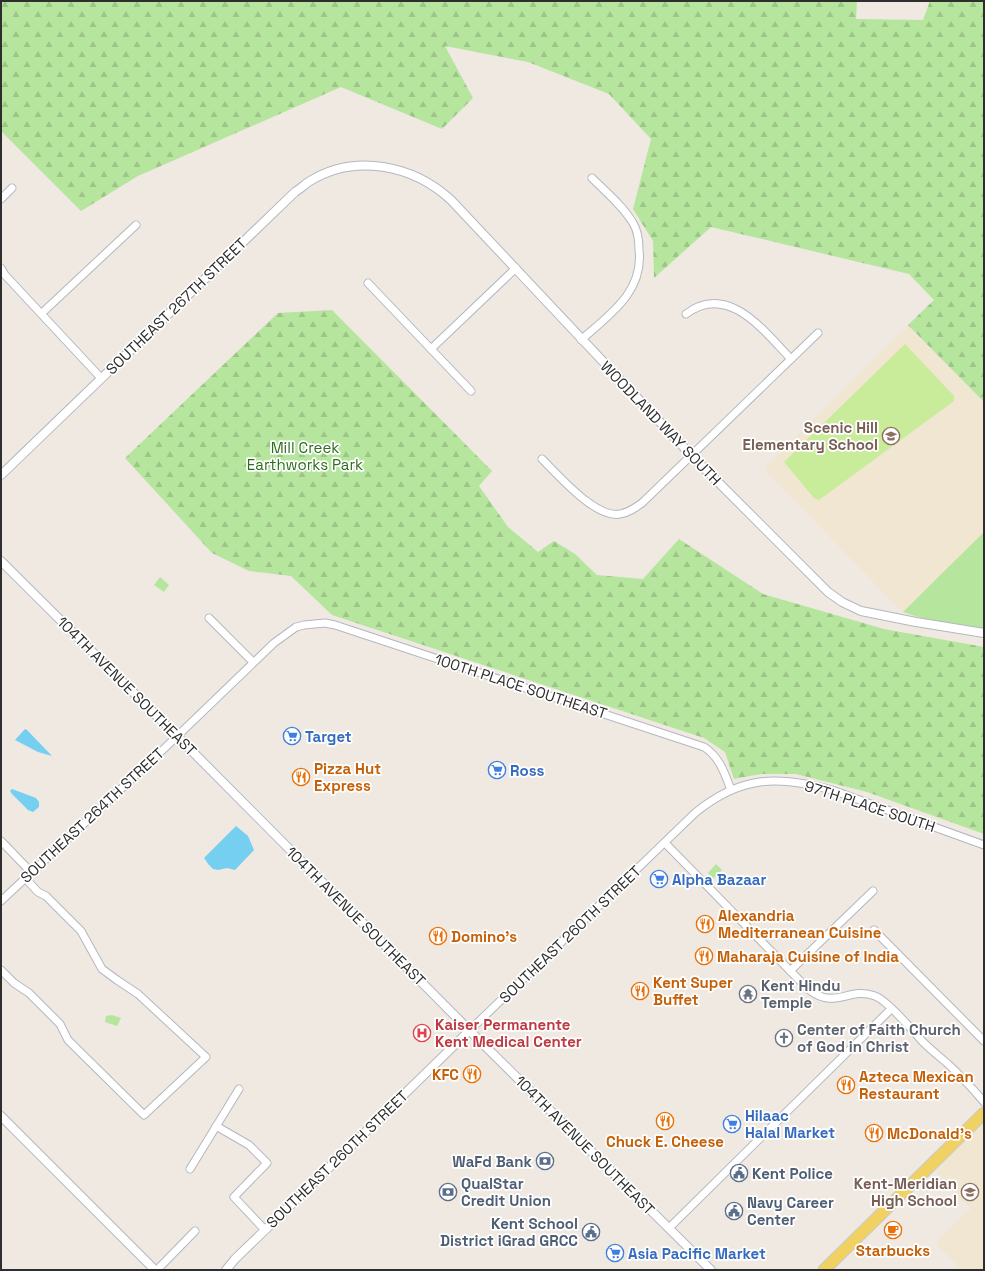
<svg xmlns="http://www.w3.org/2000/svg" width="985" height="1271" viewBox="0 0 985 1271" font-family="'Space Grotesk',sans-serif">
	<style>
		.education { fill: #f0e6d1 }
		.grass { fill: #b6e59e }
		.forest { fill: url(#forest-firs) }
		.pitch { fill: #c9ec9a }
		.water { fill: #75cff0 }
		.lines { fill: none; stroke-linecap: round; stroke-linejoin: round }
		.minor-casing { stroke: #b4b7c1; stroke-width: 9 }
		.tertiary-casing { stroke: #b4b7c1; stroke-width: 10 }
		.primary-casing { stroke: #c9c9c9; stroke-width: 13 }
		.minor { stroke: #fff; stroke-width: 7 }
		.tertiary { stroke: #fff; stroke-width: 8 }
		.primary { stroke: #f2d163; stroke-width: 11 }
		.labels { text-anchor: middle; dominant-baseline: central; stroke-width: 3.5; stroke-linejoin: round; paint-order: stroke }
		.street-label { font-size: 15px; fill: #2e2e2e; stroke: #fff }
		.education-label { font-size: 15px; font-weight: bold; fill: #785e54; stroke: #fff; text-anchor: end }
		.park-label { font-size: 15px; fill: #2c6e1b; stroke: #fff }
		.shop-label { font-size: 15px; font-weight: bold; fill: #366cbe; stroke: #fff; text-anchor: start }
		.food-label { font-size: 15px; font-weight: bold; fill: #c56008; stroke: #fff; text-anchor: start }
		.worship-label { font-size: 15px; font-weight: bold; fill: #5b616d; stroke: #fff; text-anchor: start }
		.health-label { font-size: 15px; font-weight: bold; fill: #be3a42; stroke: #fff; text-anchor: start }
		.service-label { font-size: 15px; font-weight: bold; fill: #4e5e75; stroke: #fff; text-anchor: start }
	</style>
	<defs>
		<pattern id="forest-firs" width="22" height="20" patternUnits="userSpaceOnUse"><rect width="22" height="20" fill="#b6e59e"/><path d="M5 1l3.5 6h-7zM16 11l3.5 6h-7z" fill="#9dc588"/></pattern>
	</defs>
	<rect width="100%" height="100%" fill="#efe9e1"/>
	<g class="education">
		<polygon points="908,325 984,402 984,532 903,612 764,469"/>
		<polygon points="984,1113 984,1270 954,1270 958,1266 936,1243 971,1209 931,1166"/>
	</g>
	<g class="grass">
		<polygon points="984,532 984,629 921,618 903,612"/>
		<polygon points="160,577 169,585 164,592 154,585"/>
		<polygon points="716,864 722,870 713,879 708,873"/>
		<polygon points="112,1015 121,1018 117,1026 105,1022 106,1016"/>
	</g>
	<g class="forest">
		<polygon points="1,1 857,1 856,19 923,20 930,1 984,1 984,402 908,325 934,300 909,274 711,227 654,278 653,241 633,209 651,139 609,94 528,62 445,46 473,98 442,129 341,87 138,176 81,211 1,131"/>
		<polygon points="332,310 492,471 479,486 508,527 538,552 554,541 575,554 597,575 643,579 679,539 763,594 884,629 984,647 984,834 867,792 796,774 761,774 734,779 725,752 704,738 332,615 291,576 249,571 212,553 125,458 278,313"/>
	</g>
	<polygon class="pitch" points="905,344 954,396 954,401 819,500 814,498 784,462"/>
	<g class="water">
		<polygon points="25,729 27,730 52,756 38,752 15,740"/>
		<polygon points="12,789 36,798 39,802 39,807 33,812 28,810 12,794 10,791"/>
		<polygon points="236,826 248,836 254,850 235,870 227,868 218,870 213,869 209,865 204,858"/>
	</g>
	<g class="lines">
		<defs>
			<g id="minor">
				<polyline points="1,199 12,188"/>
				<polyline points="1,268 5,275 101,378"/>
				<polyline points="368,283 471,391"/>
				<polyline points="42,313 136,225"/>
				<path d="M686,314C728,282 764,331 791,359"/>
				<path d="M581,340C609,315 644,292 639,250C639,241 638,231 633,223C623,206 606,192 592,178"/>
				<polyline points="431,349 516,268"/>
				<path d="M542,459C558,475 596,519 620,514C628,513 635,508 642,503L818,333"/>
				<polyline points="209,618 253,662"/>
				<polyline points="1,841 31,872"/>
				<path d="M665,843L808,989C836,1011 848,986 875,996C887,1000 913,1031 923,1042C931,1050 940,1057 948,1064C961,1076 973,1089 984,1102"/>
				<path d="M1,901L169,744L274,643L296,627L304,625L325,623L335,625L704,747C719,756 725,774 731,790"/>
				<polyline points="874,930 984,1041"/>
				<polyline points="1,970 14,983 29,993 60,1024 68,1040 144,1115 206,1057 138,994 117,980 102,969 81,931 46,896 38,892 25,878"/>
				<polyline points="790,971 873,891"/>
				<path d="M469,1031L695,813C740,776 777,775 832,790L984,845"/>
				<polyline points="216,1126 249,1145 267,1163 234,1197 265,1230"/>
				<polyline points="190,1169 239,1089"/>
				<polyline points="669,1228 891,1009"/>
				<polyline points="157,1270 195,1231"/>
			</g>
			<g id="tertiary">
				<path d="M1,475L295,192C300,189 305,184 310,181C355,153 413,165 451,200L691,455L828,592L842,602L861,611L916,622L984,633"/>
				<polyline points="1,561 177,736 477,1038 711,1270"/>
				<polyline points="1,1116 155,1270"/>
				<polyline points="226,1270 235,1259 265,1230 469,1031"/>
			</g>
			<polyline id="primary" points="824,1270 984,1113"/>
		</defs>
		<use href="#minor" class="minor-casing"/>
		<use href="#tertiary" class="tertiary-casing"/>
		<use href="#primary" class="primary-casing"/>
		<use href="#minor" class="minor"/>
		<use href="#tertiary" class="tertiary"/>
		<use href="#primary" class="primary"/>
	</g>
	<defs>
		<symbol id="school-ring" viewBox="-11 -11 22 22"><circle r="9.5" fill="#fff" stroke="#8d6e63" stroke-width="1.5"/><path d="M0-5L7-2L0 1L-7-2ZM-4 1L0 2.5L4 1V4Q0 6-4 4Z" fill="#8d6e63"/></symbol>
		<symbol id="supermarket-ring" viewBox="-11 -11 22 22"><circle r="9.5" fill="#fff" stroke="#3f7fe0" stroke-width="1.5"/><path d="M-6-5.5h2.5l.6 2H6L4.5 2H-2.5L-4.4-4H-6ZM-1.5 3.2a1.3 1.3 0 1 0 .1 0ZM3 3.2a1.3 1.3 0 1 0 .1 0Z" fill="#3f7fe0"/></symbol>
		<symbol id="restaurant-ring" viewBox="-11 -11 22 22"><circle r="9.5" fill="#fff" stroke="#e8710a" stroke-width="1.5"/><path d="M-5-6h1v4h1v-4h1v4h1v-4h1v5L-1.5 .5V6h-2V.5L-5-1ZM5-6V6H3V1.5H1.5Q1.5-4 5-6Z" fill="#e8710a"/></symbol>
		<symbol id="temple-ring" viewBox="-11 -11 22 22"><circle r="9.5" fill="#fff" stroke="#6b7280" stroke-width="1.5"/><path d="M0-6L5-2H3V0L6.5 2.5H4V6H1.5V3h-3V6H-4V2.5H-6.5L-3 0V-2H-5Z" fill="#6b7280"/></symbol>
		<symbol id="hospital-ring" viewBox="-11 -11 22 22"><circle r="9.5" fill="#fff" stroke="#e0444e" stroke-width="1.5"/><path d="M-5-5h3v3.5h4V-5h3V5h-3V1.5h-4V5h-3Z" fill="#e0444e"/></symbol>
		<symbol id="church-ring" viewBox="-11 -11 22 22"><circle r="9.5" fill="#fff" stroke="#6b7280" stroke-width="1.5"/><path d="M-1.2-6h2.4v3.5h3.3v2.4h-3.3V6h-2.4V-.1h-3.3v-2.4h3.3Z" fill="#6b7280"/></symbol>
		<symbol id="bank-ring" viewBox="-11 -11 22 22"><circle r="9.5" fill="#fff" stroke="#5c6f8a" stroke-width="1.5"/><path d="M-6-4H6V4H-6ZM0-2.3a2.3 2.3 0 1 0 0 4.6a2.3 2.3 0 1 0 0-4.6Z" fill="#5c6f8a"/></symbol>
		<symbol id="civic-ring" viewBox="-11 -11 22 22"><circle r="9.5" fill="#fff" stroke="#5c6f8a" stroke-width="1.5"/><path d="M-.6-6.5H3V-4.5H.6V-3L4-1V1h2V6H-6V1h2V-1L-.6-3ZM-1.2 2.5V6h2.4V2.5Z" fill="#5c6f8a"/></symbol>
		<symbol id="cafe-ring" viewBox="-11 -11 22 22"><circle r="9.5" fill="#fff" stroke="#e8710a" stroke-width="1.5"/><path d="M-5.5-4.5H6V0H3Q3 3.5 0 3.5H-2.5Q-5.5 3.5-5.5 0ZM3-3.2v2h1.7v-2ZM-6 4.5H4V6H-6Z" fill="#e8710a"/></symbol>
	</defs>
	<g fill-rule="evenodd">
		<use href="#school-ring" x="881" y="426" width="20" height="20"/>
		<use href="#supermarket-ring" x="282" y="726" width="20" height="20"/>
		<use href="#supermarket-ring" x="487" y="760" width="20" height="20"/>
		<use href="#restaurant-ring" x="291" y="767" width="20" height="20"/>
		<use href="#supermarket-ring" x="649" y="869" width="20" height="20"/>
		<use href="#restaurant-ring" x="695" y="914" width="20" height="20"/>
		<use href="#restaurant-ring" x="428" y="926" width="20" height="20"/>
		<use href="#restaurant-ring" x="694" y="946" width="20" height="20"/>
		<use href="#restaurant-ring" x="630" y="981" width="20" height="20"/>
		<use href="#temple-ring" x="738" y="984" width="20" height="20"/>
		<use href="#hospital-ring" x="412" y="1023" width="20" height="20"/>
		<use href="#church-ring" x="774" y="1028" width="20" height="20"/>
		<use href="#restaurant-ring" x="462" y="1064" width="20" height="20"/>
		<use href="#restaurant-ring" x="836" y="1075" width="20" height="20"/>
		<use href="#restaurant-ring" x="655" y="1111" width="20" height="20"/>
		<use href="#supermarket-ring" x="722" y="1114" width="20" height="20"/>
		<use href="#restaurant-ring" x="864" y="1123" width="20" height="20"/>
		<use href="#bank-ring" x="535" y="1151" width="20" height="20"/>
		<use href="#civic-ring" x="729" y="1163" width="20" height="20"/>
		<use href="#bank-ring" x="438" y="1182" width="20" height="20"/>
		<use href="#school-ring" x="960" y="1182" width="20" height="20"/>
		<use href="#civic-ring" x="724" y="1201" width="20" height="20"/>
		<use href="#cafe-ring" x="883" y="1220" width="20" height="20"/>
		<use href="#civic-ring" x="581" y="1222" width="20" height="20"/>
		<use href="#supermarket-ring" x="605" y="1243" width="20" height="20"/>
	</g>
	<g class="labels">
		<g class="street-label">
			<text transform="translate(176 306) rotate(-44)">SOUTHEAST 267TH STREET</text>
			<text transform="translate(661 423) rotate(46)">WOODLAND WAY SOUTH</text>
			<text transform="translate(127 686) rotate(45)">104TH AVENUE SOUTHEAST</text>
			<text transform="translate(521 686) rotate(18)">100TH PLACE SOUTHEAST</text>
			<text transform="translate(870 806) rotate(18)">97TH PLACE SOUTH</text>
			<text transform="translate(92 815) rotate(-43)">SOUTHEAST 264TH STREET</text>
			<text transform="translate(356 916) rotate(45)">104TH AVENUE SOUTHEAST</text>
			<text transform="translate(570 934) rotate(-44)">SOUTHEAST 260TH STREET</text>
			<text transform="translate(585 1145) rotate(45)">104TH AVENUE SOUTHEAST</text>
			<text transform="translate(337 1159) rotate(-44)">SOUTHEAST 260TH STREET</text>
		</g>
		<g class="education-label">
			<text x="878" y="427">Scenic Hill<tspan x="878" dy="17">Elementary School</tspan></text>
			<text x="957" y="1183">Kent-Meridian<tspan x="957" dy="17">High School</tspan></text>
		</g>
		<g class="park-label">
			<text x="305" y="447">Mill Creek<tspan x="305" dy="17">Earthworks Park</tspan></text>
		</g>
		<g class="shop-label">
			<text x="305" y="736">Target</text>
			<text x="510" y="770">Ross</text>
			<text x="672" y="879">Alpha Bazaar</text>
			<text x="745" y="1115">Hilaac<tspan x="745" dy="17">Halal Market</tspan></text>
			<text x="628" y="1253">Asia Pacific Market</text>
		</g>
		<g class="food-label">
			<text x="314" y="768">Pizza Hut<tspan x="314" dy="17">Express</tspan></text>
			<text x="718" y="915">Alexandria<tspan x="718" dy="17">Mediterranean Cuisine</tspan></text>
			<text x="451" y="936">Domino's</text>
			<text x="717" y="956">Maharaja Cuisine of India</text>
			<text x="653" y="982">Kent Super<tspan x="653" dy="17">Buffet</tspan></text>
			<text x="459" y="1074" text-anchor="end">KFC</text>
			<text x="859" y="1076">Azteca Mexican<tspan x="859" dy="17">Restaurant</tspan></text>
			<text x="887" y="1133">McDonald's</text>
			<text x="665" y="1141" text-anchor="middle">Chuck E. Cheese</text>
			<text x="893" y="1250" text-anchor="middle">Starbucks</text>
		</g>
		<g class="worship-label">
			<text x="761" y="985">Kent Hindu<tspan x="761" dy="17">Temple</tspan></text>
			<text x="797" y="1029">Center of Faith Church<tspan x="797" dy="17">of God in Christ</tspan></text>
		</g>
		<g class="health-label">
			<text x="435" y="1024">Kaiser Permanente<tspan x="435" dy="17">Kent Medical Center</tspan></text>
		</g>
		<g class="service-label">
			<text x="532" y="1161" text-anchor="end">WaFd Bank</text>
			<text x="752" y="1173">Kent Police</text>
			<text x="461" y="1183">QualStar<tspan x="461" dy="17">Credit Union</tspan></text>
			<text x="747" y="1202">Navy Career<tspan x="747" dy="17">Center</tspan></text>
			<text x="578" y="1223" text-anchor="end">Kent School<tspan x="578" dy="17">District iGrad GRCC</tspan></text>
		</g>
	</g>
	<rect width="985" height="1271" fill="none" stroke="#2e2e2e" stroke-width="4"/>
</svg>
